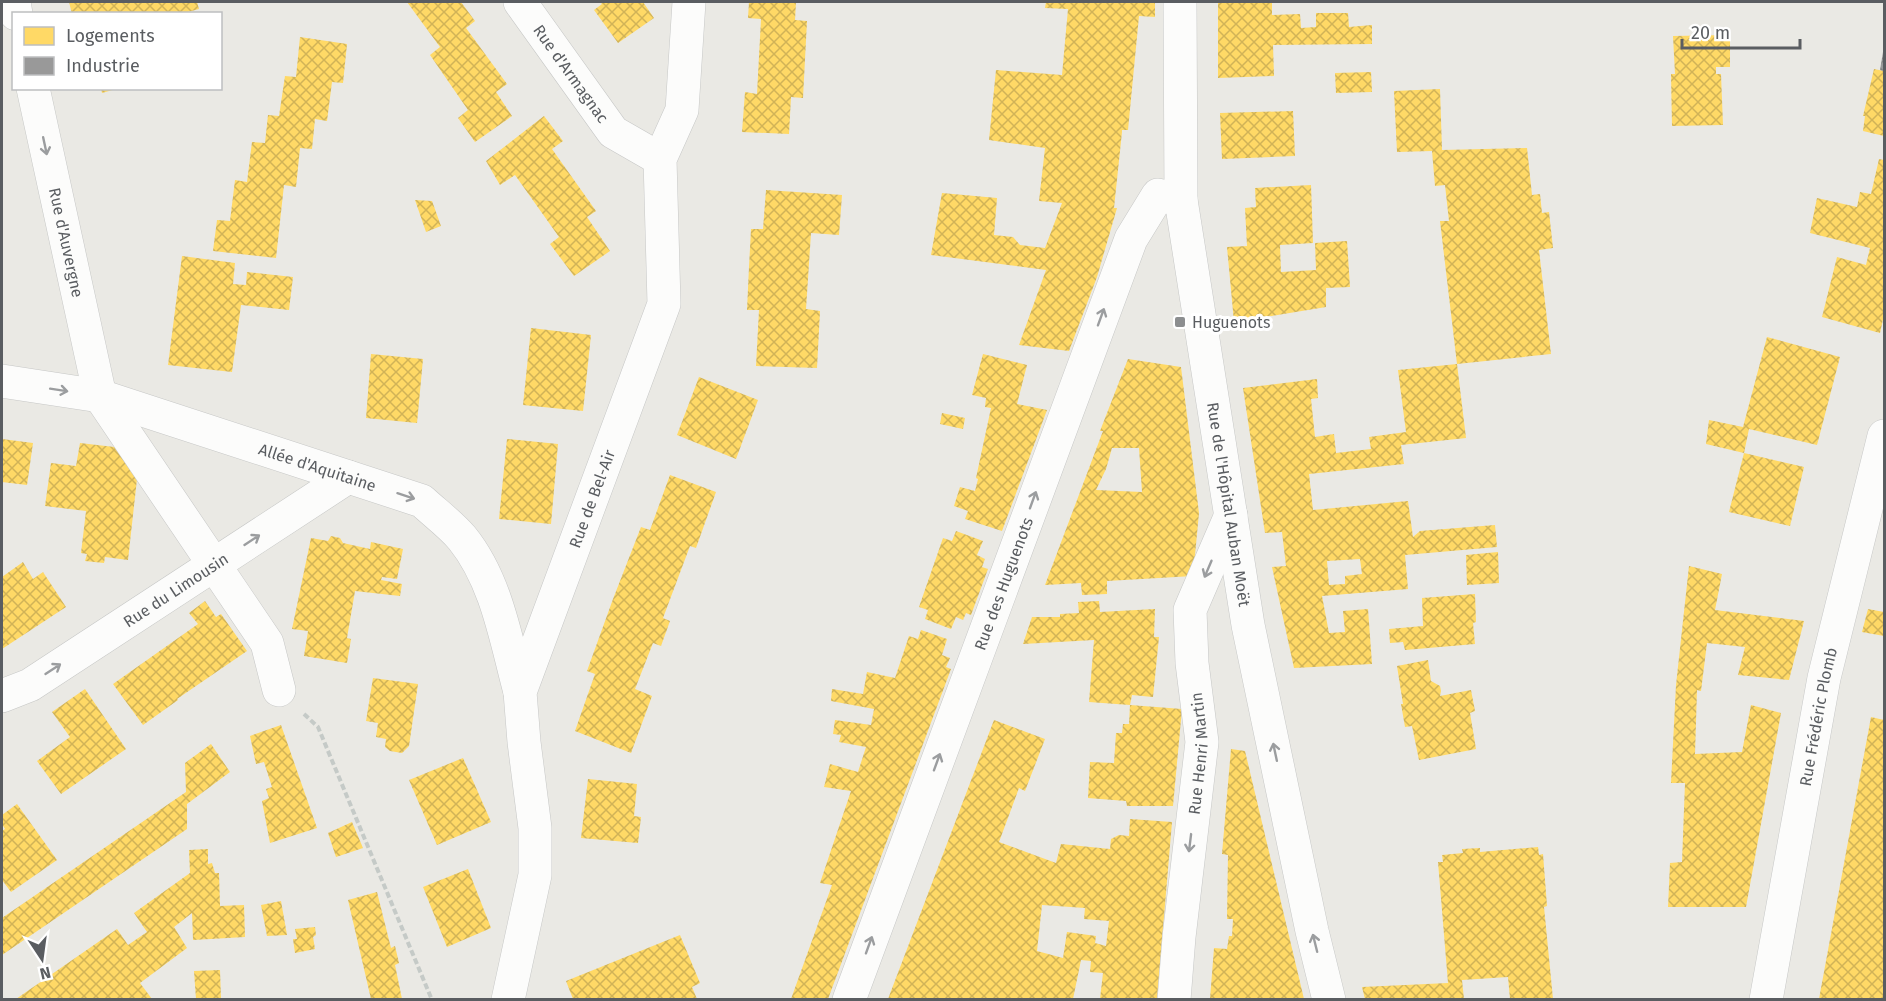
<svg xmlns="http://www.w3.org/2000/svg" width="1886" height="1001" viewBox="0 0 1886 1001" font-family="'Fira Sans',sans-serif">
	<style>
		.homes { fill: url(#homes-cross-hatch); fill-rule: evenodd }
		.industry { fill: url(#industry-cross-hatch) }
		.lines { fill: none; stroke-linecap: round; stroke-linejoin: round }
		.minor-casing { stroke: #c6c7c6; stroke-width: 34 }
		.secondary-casing { stroke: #c6c7c6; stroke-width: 34 }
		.path { stroke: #c5cac7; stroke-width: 4; stroke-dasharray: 6 3; stroke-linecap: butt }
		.minor { stroke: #fcfcfb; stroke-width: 33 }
		.secondary { stroke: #fcfcfb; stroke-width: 33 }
		.oneway { stroke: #9b9d9f }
		.poi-dot { fill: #8c8e8f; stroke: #fff; stroke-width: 2 }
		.labels { text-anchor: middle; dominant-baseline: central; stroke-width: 6; stroke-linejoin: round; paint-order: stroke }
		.street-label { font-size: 16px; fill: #5a5d61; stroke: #fff }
		.poi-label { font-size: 16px; fill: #5a5d61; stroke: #fff; text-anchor: start }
	</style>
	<defs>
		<pattern id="homes-cross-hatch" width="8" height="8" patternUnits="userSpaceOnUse" patternTransform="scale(1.5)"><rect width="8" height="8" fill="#ffd966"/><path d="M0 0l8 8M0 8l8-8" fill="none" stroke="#d1b357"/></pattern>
		<pattern id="industry-cross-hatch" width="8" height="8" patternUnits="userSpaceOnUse" patternTransform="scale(1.5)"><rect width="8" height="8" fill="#999"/><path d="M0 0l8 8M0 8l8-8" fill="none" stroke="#808080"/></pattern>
	</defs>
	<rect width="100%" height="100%" fill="#eae9e4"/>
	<g class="homes">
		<polygon points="69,2 197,2 199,9 188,12 188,14 72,14"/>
		<polygon points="407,2 461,2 475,21 466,28 507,84 496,92 512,116 475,142 458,118 468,110 430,55 440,47"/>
		<polygon points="600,2 643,2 654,18 618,43 594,10 602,4"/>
		<polygon points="749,2 796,2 795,20 807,21 803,98 791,97 789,134 742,132 745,92 757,94 761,19 748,18"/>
		<polygon points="1046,2 1155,2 1155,17 1139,16 1128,130 1122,130 1122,132 1114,208 1117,208 1097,277 1069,351 1019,345 1046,270 931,255 942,193 997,198 994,235 1013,237 1020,245 1045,248 1062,203 1039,201 1045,148 989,140 996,70 1062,75 1068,9 1045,8"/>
		<polygon points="1218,2 1272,2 1272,15 1300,14 1301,28 1316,27 1316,13 1348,13 1349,27 1372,25 1372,44 1273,45 1274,76 1218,78"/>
		<polygon points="1730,35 1730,67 1716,67 1716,74 1721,74 1723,125 1672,126 1671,74 1675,74 1673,36"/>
		<polygon points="300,37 347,44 343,83 332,82 327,121 315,119 312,149 300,148 296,187 284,185 276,258 213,251 217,220 230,221 235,180 247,182 252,142 265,143 268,115 279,116 285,76 296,77"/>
		<polygon points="1874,69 1884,71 1884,136 1863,131 1865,116 1863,116"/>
		<polygon points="1371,72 1372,92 1336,93 1335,73"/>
		<polygon points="101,88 116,88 116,89 102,93"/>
		<path d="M1440,89L1442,150L1527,148L1532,195L1540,194L1542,213L1549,212L1553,248L1539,250L1551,354L1457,364L1466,438L1401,445L1404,464L1309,474L1313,510L1408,501L1413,537L1420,531L1495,525L1497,547L1405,555L1408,589L1322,596L1329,633L1345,632L1343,611L1368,609L1372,664L1294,668L1272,567L1286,566L1282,532L1265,533L1243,388L1317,379L1318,398L1311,399L1315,437L1334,434L1336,453L1371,449L1369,437L1406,432L1398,370L1457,364L1440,221H1449L1445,185L1435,186L1432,151L1397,152L1394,91ZM1360,559L1362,574L1345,576V584L1329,585L1327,561Z"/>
		<polygon points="1293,111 1295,156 1222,159 1220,113"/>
		<polygon points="544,116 563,141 552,149 596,211 587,217 610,251 574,276 550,244 559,237 515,175 500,185 486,161"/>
		<polygon points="1879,159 1884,160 1884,315 1880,333 1822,317 1837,257 1866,265 1870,248 1810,233 1817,198 1857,207 1860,192 1871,194"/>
		<polygon points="1311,185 1313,243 1280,245 1281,272 1316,270 1315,243 1347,241 1350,287 1326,288 1326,307 1234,322 1227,247 1247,246 1245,208 1256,207 1255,188"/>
		<polygon points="766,190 842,195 839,235 811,233 806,309 820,311 817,368 756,366 759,310 747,310 749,267 751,229 763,229"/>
		<polygon points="415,200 432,201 441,226 426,232"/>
		<polygon points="182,256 235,263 233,284 246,285 247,272 293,277 289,310 241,305 232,372 168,365"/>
		<polygon points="531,328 591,335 583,411 523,405"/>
		<polygon points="1767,337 1840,357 1817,445 1749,429 1744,453 1706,444 1709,420 1743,427"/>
		<polygon points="371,354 423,359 417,423 366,418"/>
		<polygon points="983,354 1027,365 1017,404 1047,410 1002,531 965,519 968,511 954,506 960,487 975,491 978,479 976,478 991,408 985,407 986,398 972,395"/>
		<path d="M1128,359L1181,367L1199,513L1193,576L1107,581V594L1082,595L1081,583L1045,585L1103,431H1100ZM1112,448H1139L1142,492L1096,490L1106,469Z"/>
		<polygon points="699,377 758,400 736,459 677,435"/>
		<polygon points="942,413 965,418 963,429 940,424"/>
		<polygon points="2,439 33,443 27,485 2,482"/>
		<polygon points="507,439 558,444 551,524 499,519"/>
		<polygon points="80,443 123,448 138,470 128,560 105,557 104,563 85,561 87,554 81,553 86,511 45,506 51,463 76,466"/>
		<polygon points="1744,453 1804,467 1790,526 1729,512"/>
		<polygon points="670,475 716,492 696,548 690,546 663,618 670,621 661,646 653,643 635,689 652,696 631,753 575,731 595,674 587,671 613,599 641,527 650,530"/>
		<polygon points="956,531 983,541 977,555 985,559 982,567 988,569 971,615 966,613 963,620 956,617 951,629 925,619 928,610 919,607 943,538 952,541"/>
		<polygon points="331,536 340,538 343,543 370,549 371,542 403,549 397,579 382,577 381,580 402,584 400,596 355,591 347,638 351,639 347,663 304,656 308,631 292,629 311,538 328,541"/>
		<polygon points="1498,552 1499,583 1467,585 1466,555"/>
		<polygon points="23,562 33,579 43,572 66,607 2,649 2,577"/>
		<polygon points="1689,566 1722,574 1715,610 1804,621 1789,680 1738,675 1745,647 1707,643 1701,691 1697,690 1695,754 1742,752 1751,705 1781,713 1746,907 1668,907 1670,863 1682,862 1685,783 1671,783 1676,685"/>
		<polygon points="1475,594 1476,622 1473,623 1475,644 1405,650 1403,642 1390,643 1389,629 1423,626 1422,598"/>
		<polygon points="205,601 216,617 221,614 247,651 177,699 178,700 143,725 113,684 198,624 189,613"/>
		<polygon points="1099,601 1100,612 1155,609 1154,637 1159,637 1153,697 1132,695 1130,705 1089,702 1094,640 1023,644 1032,617 1060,617 1060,614 1079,613 1078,602"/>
		<polygon points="1868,609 1884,612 1884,636 1862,632"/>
		<polygon points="921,630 947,639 942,655 950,658 946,667 951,669 828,999 791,999 832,885 820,883 851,791 824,787 830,764 858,772 866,747 839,742 841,735 833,734 835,720 871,725 874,709 831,701 832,689 863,694 867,672 895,678 909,636 918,639"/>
		<polygon points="1428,660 1431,681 1440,686 1441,691 1440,696 1471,690 1475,711 1470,713 1476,749 1419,760 1412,726 1405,727 1401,704 1403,704 1397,666"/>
		<polygon points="373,678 418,684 409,746 402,753 390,751 385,747 386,739 376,737 378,723 366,721"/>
		<polygon points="85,689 126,749 61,794 37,761 70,737 52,712"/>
		<polygon points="1130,705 1182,709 1173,806 1127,806 1126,801 1088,798 1090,762 1114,763 1116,733 1122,733 1123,724 1129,724"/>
		<polygon points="1871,717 1884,720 1884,999 1819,999"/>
		<path d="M994,720L1045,739L1025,791L1019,788L999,842L1056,863L1061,844L1110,849L1111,839L1119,835L1129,836L1130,819L1172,822L1157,999H1100L1103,973L1090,972L1091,961L1081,960L1073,999H888ZM1042,905L1085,908L1084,919L1109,921L1106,946L1095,943L1096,936L1067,932L1063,958L1037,951Z"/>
		<polygon points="281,725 317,828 270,843 262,801 269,798 266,789 272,787 264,762 256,764 250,736"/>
		<polygon points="211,744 230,772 187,804 187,829 2,955 2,918 186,792 185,763"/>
		<polygon points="1231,749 1245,751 1304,999 1210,999 1214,948 1227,949 1229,936 1232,936 1233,919 1227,919 1228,855 1222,854"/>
		<polygon points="463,758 491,822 437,845 409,780"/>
		<polygon points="588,779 637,784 634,816 641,817 638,843 581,838"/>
		<polygon points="17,804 57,860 11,892 2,880 2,831 5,829 2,824 2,815"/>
		<polygon points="352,822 363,848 336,857 328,833"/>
		<polygon points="1538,847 1539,855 1543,854 1547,906 1544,907 1553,999 1510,999 1508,977 1462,980 1464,999 1365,999 1362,987 1448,983 1438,862 1443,862 1442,855 1463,853 1462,849 1480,848 1480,852"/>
		<polygon points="208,849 208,864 212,863 215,873 219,873 220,906 244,905 245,937 193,940 192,913 174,927 187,948 140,983 152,999 16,999 117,929 128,945 147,932 134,913 190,873 189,850"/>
		<polygon points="468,869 491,928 447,947 423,887"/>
		<polygon points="377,892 391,948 395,946 399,963 395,965 402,999 371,999 348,900"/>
		<polygon points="281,901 287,935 267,936 261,905"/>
		<polygon points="315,927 316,935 313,937 315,949 295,953 293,939 297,939 295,929"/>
		<polygon points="680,935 700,983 692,987 697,999 573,999 566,981"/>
		<polygon points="220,970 221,999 196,999 194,971"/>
	</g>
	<polygon class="industry" points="1883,52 1884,52 1884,71 1880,70"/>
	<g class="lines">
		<defs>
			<g id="minor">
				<polyline points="14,2 16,14"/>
				<path id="s1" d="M520,2L613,132L660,159"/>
				<path id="s2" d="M33,88L100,396L267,643L279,690"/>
				<path id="s3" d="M2,381L100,396L422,501C435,513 451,525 462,538C497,581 506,641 520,692"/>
				<path id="s4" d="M2,696L30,685L348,477"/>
				<path id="s5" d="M508,1000L535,875V828L524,742L520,692L664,304L660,159L682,110L689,2"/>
				<path id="s6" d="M849,1000L1131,239L1158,195L1181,200"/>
				<path id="s7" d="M1766,1000L1824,678L1884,436"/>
			</g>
			<g id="secondary">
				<path id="s8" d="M1180,2L1181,200L1248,625L1312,931L1329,1000"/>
				<path id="s9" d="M1174,1000L1179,937L1202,742L1192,663L1190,610L1231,515"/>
			</g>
		</defs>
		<use href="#minor" class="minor-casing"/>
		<use href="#secondary" class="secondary-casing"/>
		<polyline class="path" points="304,714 318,727 432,1000"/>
		<use href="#minor" class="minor"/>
		<use href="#secondary" class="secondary"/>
	</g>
	<defs><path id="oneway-shaft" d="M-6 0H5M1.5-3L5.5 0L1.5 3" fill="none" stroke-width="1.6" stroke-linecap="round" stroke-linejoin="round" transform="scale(1.5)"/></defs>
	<g class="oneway">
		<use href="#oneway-shaft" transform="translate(45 146) rotate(78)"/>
		<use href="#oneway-shaft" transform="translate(1101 317) rotate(-70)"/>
		<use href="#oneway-shaft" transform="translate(59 390) rotate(9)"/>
		<use href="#oneway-shaft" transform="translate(406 496) rotate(18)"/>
		<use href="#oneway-shaft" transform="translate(1033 500) rotate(-70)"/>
		<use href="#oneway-shaft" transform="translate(252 540) rotate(-33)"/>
		<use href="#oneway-shaft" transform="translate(1208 569) rotate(113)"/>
		<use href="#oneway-shaft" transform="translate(53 669) rotate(-33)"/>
		<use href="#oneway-shaft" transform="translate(1275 752) rotate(-102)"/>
		<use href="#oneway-shaft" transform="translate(937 762) rotate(-70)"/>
		<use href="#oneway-shaft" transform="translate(1190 843) rotate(97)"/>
		<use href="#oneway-shaft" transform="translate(1315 943) rotate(-104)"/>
		<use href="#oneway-shaft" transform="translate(869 945) rotate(-70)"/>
	</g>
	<rect class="poi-dot" x="1174" y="316" width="12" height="12" rx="3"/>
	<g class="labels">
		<g class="street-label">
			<text stroke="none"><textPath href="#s1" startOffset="88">Rue d'Armagnac</textPath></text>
			<text stroke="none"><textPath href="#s2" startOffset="158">Rue d'Auvergne</textPath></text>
			<text stroke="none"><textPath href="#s3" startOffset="328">Allée d'Aquitaine</textPath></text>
			<text stroke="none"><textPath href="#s5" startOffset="518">Rue de Bel-Air</textPath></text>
			<text stroke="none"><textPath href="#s8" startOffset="506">Rue de l'Hôpital Auban Moët</textPath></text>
			<text stroke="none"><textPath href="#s6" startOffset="444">Rue des Huguenots</textPath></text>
			<text stroke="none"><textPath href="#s4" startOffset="204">Rue du Limousin</textPath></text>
			<text stroke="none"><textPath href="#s7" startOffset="288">Rue Frédéric Plomb</textPath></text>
			<text stroke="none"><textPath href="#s9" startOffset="248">Rue Henri Martin</textPath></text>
		</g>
		<g class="poi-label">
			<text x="1192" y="322">Huguenots</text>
		</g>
	</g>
	<rect width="1886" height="1001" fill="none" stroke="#5a5d61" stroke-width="6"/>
	<rect x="12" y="12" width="210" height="78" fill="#ffffff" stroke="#bdbec0" stroke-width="1.5"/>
	<rect x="24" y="27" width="30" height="18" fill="#ffd966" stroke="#bdbec0" stroke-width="1.5"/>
	<text x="66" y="42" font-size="18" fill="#5a5d61">Logements</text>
	<rect x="24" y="57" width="30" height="18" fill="#999999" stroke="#bdbec0" stroke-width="1.5"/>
	<text x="66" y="72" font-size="18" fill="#5a5d61">Industrie</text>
	<g transform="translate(42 959) rotate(167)" stroke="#ffffff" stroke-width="4.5" paint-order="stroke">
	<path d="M0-4.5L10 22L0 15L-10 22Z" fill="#5a5d61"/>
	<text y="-9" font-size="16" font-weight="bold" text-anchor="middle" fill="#5a5d61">N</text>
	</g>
	<path d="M1682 39v9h118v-9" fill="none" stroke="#5a5d61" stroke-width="3"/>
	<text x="1691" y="39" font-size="18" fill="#5a5d61" stroke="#ffffff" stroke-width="4.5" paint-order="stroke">20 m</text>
</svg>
